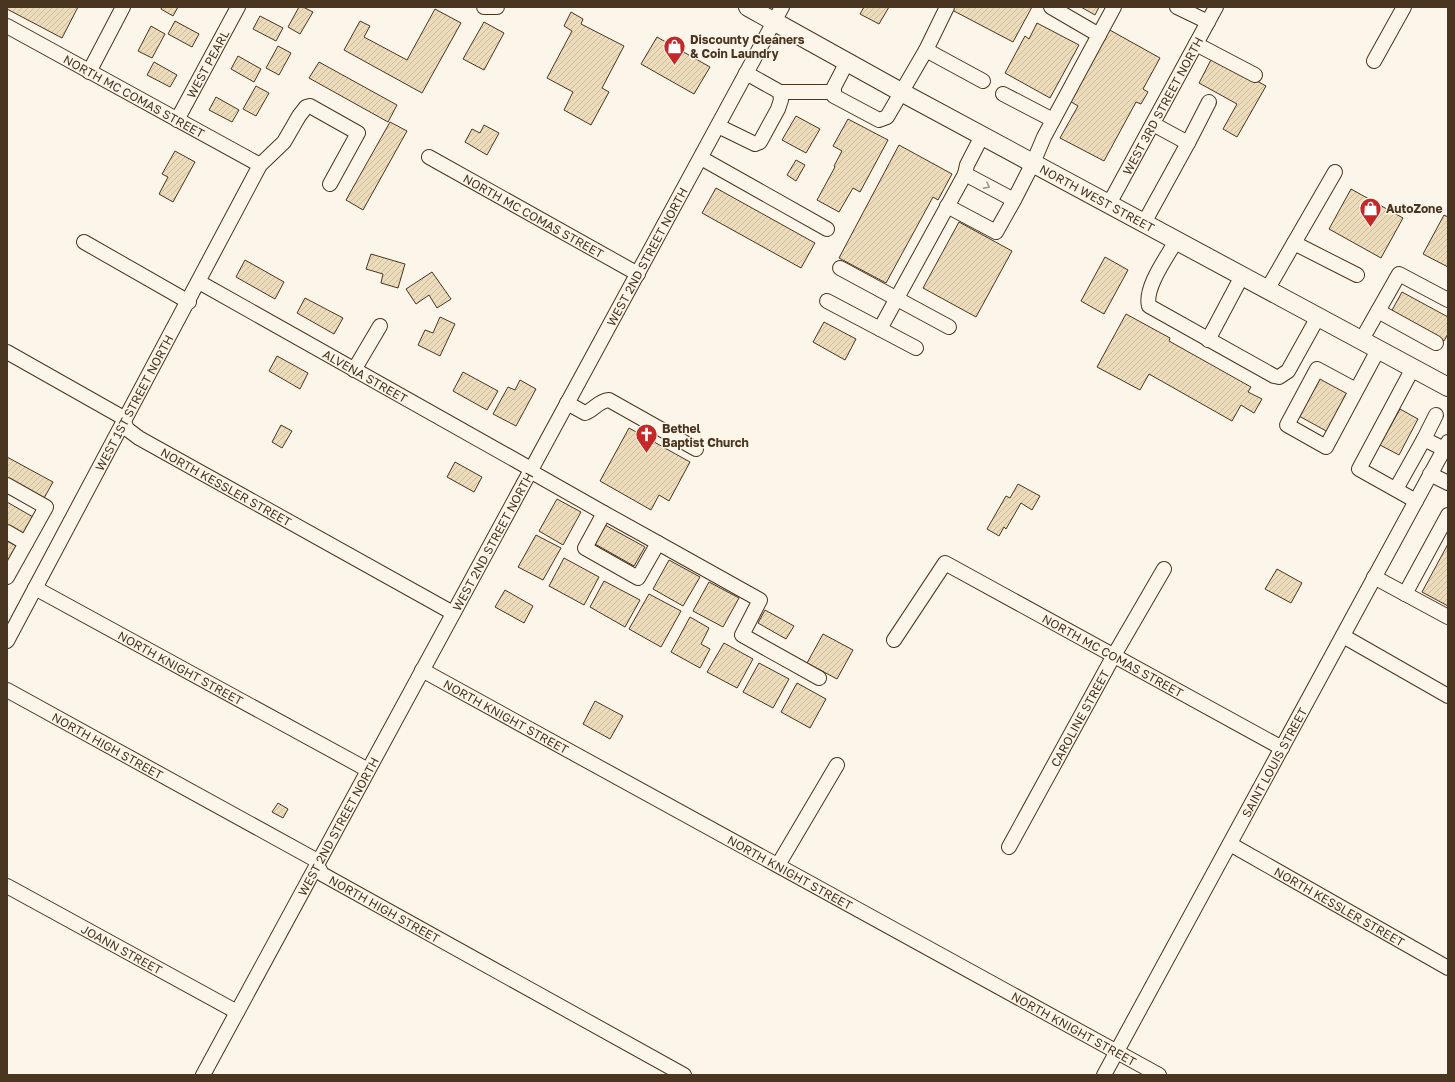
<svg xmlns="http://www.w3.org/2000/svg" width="1455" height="1082" viewBox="0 0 1455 1082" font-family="'Golos Text',sans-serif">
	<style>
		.building { fill: url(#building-hatch); stroke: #4a3520 }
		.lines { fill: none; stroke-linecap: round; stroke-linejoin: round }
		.minor-casing { stroke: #4a3520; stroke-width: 16 }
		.major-casing { stroke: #4a3520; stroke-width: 20 }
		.minor { stroke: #fbf6e9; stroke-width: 14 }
		.major { stroke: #fbf6e9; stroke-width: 18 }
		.oneway { stroke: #a29684 }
		.labels { text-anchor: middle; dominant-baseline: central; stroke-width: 3; stroke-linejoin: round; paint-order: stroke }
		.poi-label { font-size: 12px; font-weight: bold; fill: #4a3520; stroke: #fbf6e9; text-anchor: start }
		.street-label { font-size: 12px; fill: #4a3520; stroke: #fbf6e9 }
	</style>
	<defs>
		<pattern id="building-hatch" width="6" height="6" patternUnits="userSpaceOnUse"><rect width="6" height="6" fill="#ecdcbc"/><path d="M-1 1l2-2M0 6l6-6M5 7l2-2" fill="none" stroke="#ccbda1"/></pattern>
	</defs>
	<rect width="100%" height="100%" fill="#fbf6e9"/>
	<g class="building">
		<polygon points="7,7 78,7 62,38 7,9"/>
		<polygon points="162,7 178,7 173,16 161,9"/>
		<polygon points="299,7 303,7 313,12 300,34 288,27"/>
		<polygon points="864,7 889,7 879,24 860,14"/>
		<polygon points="954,7 1032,7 1013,42 952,10"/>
		<polygon points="1081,7 1099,7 1095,15"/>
		<polygon points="435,9 461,23 422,93 344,50 360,21 370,26 364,37 407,60"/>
		<polygon points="571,12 583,19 581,24 624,46 602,88 609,92 591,125 564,110 573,92 547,78 572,31 564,26"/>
		<polygon points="260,16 283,28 276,41 253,29"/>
		<polygon points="175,21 199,34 192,47 168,34"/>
		<polygon points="484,22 504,33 484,70 463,59"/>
		<polygon points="1037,23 1079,45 1050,98 1005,73 1025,36 1029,39"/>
		<polygon points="151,26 165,34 152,58 138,51"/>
		<polygon points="1108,29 1160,58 1143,89 1148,92 1141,104 1136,102 1104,161 1060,138 1078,106 1068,100"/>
		<polygon points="657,37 710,67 694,94 641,64"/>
		<polygon points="278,46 291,53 279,75 266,68"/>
		<polygon points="238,56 261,69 254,82 231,69"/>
		<polygon points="1213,56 1266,86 1237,137 1223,129 1237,104 1199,83"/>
		<polygon points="154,62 177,75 170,87 147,75"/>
		<polygon points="319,62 397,105 388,122 309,78"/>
		<polygon points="256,86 269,93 256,116 243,109"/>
		<polygon points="216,97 239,110 232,122 209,110"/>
		<polygon points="796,116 820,129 806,153 782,140"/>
		<polygon points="848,119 888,140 860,192 853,188 839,212 817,200 835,167 834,166 842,151 833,146"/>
		<polygon points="390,122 407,131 363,210 346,200"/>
		<polygon points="484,125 499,133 487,155 465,142 472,129 480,133"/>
		<polygon points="899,145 952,174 938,200 933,197 886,283 839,258"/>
		<polygon points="175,151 195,162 173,202 159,194 168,177 162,174"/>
		<polygon points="796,160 805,165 796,181 787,175"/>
		<polygon points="716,188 815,243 801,268 702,213"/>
		<polygon points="1351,189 1403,218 1381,258 1329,229"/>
		<polygon points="1444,215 1448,217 1448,267 1423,254"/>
		<polygon points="959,222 1012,251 976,317 923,288"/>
		<polygon points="371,254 405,264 398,288 381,283 383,274 366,269"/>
		<polygon points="1105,257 1128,270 1104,314 1081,301"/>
		<polygon points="245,260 284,282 275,299 236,277"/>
		<polygon points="432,272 451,299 437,308 429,295 416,304 406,289"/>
		<polygon points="1402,292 1448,317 1448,334 1444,341 1391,312"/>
		<polygon points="305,298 343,318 334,334 297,313"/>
		<polygon points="1126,314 1170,338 1169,341 1251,387 1248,392 1262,399 1254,413 1241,405 1232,421 1149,374 1140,390 1097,367"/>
		<polygon points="440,317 455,324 440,356 418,345 425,330 433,333"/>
		<polygon points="824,322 856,339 845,360 813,342"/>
		<polygon points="277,356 308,373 300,389 269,371"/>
		<polygon points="463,372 498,391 487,410 453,391"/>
		<polygon points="1321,377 1350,393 1328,432 1299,416"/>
		<polygon points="520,380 536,389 516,426 493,414 508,387 515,390"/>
		<polygon points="1400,409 1418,419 1399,455 1380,445"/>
		<polygon points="281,425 292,431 282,448 272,442"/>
		<polygon points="629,428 690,462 669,501 659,495 651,510 600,481"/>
		<polygon points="7,457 53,482 43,500 7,480"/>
		<polygon points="455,462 482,477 474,492 447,477"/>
		<polygon points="1018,484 1040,496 1032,510 1021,503 1006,529 1004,527 999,536 987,529 1006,496 1010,498"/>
		<polygon points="557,499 581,512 563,545 539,531"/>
		<polygon points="7,502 33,517 23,534 7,525"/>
		<polygon points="605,525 645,547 634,566 595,544"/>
		<polygon points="536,535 561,548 543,580 518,567"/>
		<polygon points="7,541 17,546 7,564"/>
		<polygon points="1448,544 1448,606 1422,592"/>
		<polygon points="564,558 599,577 584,605 549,586"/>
		<polygon points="669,560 700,577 683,606 653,589"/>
		<polygon points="1277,569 1302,583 1291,603 1265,589"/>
		<polygon points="604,581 640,600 625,627 590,607"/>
		<polygon points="709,582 739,598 723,627 693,611"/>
		<polygon points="505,590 533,606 524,623 495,607"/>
		<polygon points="649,594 681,611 661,647 629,629"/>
		<polygon points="765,610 794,626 786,639 758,623"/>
		<polygon points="690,617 709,628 701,644 710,649 700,668 671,652"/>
		<polygon points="823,634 853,650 837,679 807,663"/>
		<polygon points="724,643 753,659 737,688 707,672"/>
		<polygon points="759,663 789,679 773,708 743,692"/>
		<polygon points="797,683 826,699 810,728 781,712"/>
		<polygon points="595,701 623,716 610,739 583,724"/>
		<polygon points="278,803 288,809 283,818 272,812"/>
	</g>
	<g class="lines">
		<defs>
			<g id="minor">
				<polyline points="484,7 497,7"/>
				<polyline points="1051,7 1099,35"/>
				<polyline points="1177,7 1208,22"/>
				<path id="s1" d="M7,26L260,165"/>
				<polyline points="1196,44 1255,75"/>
				<polyline points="926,50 947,7"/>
				<polyline points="1374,61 1404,7"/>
				<polyline points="847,62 834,87 834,96 879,120 887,117 926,50 983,81"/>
				<polyline points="89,72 123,7"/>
				<polyline points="780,92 833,92"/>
				<polyline points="1003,94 1053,120"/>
				<path id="s2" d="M177,120L238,7"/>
				<polyline points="718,126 755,144 760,142 778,109 781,100 780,92 746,73"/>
				<polyline points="982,136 967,165 965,174 1014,200 1033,163 1044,137 1114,7"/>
				<polyline points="1188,143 1209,102"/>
				<path id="s3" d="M429,157L638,274"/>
				<polyline points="701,158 827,229"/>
				<path id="s4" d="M1109,204L1216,7"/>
				<polyline points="947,206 996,232 1014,200"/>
				<polyline points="1144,223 1188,143 1153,124"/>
				<path d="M1176,241C1167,257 1144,288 1149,306L1274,376L1279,377L1288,371L1318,317"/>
				<polyline points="84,242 189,302"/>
				<polyline points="1294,243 1335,172"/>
				<polyline points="840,268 949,327"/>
				<path id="s5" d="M199,282L531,469"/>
				<polyline points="1267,290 1294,243 1357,275"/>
				<polyline points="827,301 916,348"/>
				<polyline points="1378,311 1436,343"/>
				<polyline points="880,329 965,174"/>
				<polyline points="1208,340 1242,276"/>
				<polyline points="1361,341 1399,274 1448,300"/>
				<path id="s6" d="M7,352L122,417L127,429L139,438L453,613"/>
				<polyline points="1413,368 1359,469 1416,501"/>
				<polyline points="354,370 380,326"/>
				<polyline points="1356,390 1317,369 1287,425 1326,447 1378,350"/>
				<path d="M567,403L585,413C594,410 598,401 609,400L696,449"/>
				<polyline points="1424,439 1436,415"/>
				<polyline points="530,471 604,513 585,548 638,578 658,543 760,600 742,635 819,678"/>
				<polyline points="1430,474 1448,483"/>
				<polyline points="7,485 46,507 7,577"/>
				<polyline points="1396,489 1424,439 1444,449"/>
				<polyline points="604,513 658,543"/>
				<polyline points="7,532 26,543"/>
				<polyline points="1374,577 1448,617"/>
				<path id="s7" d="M35,588L368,770"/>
				<polyline points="1405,594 1448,515"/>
				<polyline points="1343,636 1448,696"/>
				<path id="s8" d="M894,640L945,563L1282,748"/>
				<path id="s9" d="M7,641L260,165L284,142L299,116L306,107L310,106L358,133L330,184"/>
				<path id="s10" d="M422,670L1159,1075"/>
				<path id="s11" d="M7,690L314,859L322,874L684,1075"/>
				<path id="s12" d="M1230,844L1448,968"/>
				<path id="s13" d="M1009,847L1113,657L1164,569"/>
				<polyline points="778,865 837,765"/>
				<path id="s14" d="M7,886L237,1012"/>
				<path id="s15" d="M203,1075L782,7"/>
				<path id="s16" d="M1104,1075L1448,442"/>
			</g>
			<g id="major">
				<path id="s17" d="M748,7L901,92L1448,387"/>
			</g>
		</defs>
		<use href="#minor" class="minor-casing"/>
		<use href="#major" class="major-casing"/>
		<use href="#minor" class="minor"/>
		<use href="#major" class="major"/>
	</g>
	<defs><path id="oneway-chevron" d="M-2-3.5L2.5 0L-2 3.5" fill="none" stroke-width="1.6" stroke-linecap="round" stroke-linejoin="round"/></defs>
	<use class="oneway" href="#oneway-chevron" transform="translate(987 186) rotate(28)"/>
	<defs>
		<symbol id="shop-pin" viewBox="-11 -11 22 30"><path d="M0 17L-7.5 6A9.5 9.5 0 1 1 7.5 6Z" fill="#c62828" stroke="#fbf6e9"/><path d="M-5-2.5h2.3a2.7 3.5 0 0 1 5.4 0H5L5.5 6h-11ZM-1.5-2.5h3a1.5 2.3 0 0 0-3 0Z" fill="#fff"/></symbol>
		<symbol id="church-pin" viewBox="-11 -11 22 30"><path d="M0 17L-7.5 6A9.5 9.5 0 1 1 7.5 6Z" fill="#c62828" stroke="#fbf6e9"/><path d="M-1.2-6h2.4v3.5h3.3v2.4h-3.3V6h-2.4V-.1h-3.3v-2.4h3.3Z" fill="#fff"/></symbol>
	</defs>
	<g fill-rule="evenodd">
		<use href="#shop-pin" x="662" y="34" width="25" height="34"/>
		<use href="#shop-pin" x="1358" y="196" width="25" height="34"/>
		<use href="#church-pin" x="634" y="422" width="25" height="34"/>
	</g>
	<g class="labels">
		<g class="poi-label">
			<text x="690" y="39">Discounty Cleaners<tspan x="690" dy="14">&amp; Coin Laundry</tspan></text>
			<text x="1386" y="208">AutoZone</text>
			<text x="662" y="428">Bethel<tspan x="662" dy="14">Baptist Church</tspan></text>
		</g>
		<g class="street-label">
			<text stroke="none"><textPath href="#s2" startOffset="64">WEST PEARL</textPath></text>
			<text stroke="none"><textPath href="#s1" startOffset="145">NORTH MC COMAS STREET</textPath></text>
			<text stroke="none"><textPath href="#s4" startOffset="112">WEST 3RD STREET NORTH</textPath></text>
			<text stroke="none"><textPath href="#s17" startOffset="398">NORTH WEST STREET</textPath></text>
			<text stroke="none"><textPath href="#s3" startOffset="120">NORTH MC COMAS STREET</textPath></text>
			<text stroke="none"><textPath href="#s15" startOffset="931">WEST 2ND STREET NORTH</textPath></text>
			<text stroke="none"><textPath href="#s5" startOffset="191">ALVENA STREET</textPath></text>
			<text stroke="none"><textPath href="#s9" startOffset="270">WEST 1ST STREET NORTH</textPath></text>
			<text stroke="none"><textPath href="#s6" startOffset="260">NORTH KESSLER STREET</textPath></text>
			<text stroke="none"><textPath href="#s15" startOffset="607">WEST 2ND STREET NORTH</textPath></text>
			<text stroke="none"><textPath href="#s8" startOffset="284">NORTH MC COMAS STREET</textPath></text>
			<text stroke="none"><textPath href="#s7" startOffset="166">NORTH KNIGHT STREET</textPath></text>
			<text stroke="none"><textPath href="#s10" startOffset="96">NORTH KNIGHT STREET</textPath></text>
			<text stroke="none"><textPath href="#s13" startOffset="147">CAROLINE STREET</textPath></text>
			<text stroke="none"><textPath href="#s11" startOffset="115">NORTH HIGH STREET</textPath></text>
			<text stroke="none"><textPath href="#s16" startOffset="356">SAINT LOUIS STREET</textPath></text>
			<text stroke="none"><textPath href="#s15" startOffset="283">WEST 2ND STREET NORTH</textPath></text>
			<text stroke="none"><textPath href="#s10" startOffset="420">NORTH KNIGHT STREET</textPath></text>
			<text stroke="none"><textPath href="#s12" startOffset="126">NORTH KESSLER STREET</textPath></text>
			<text stroke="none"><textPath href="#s11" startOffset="439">NORTH HIGH STREET</textPath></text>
			<text stroke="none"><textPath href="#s14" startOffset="131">JOANN STREET</textPath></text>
			<text stroke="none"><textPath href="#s10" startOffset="744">NORTH KNIGHT STREET</textPath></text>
		</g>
	</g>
	<rect width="1455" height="1082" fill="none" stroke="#4a3520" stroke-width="16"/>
</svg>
